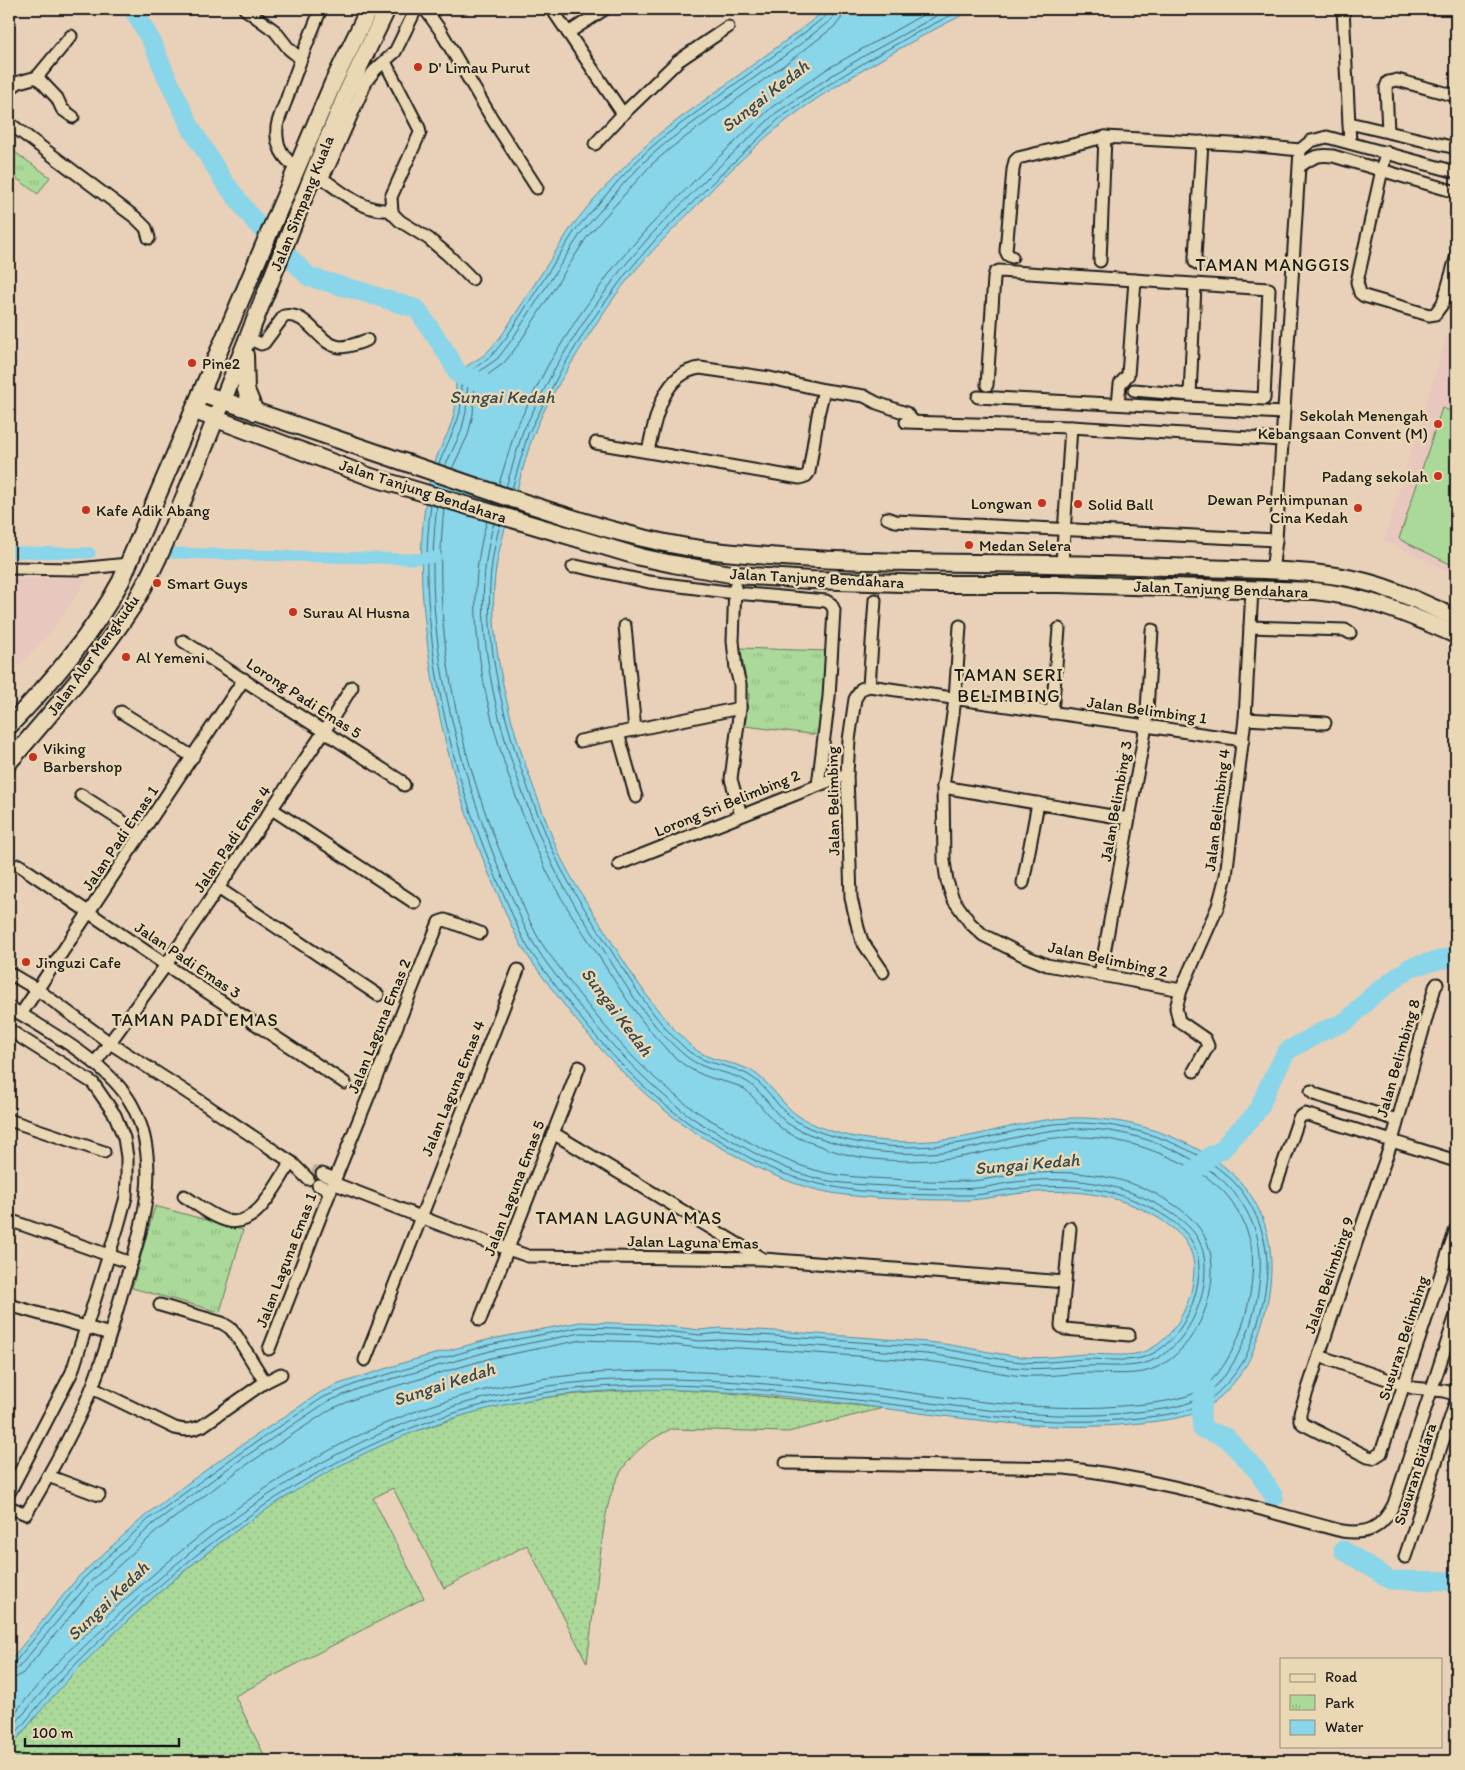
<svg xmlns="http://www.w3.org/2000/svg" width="1465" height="1770" viewBox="0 0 1465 1770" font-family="Itim,sans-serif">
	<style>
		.built { fill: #e8c7be }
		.grass { fill: url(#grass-dots); stroke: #637a5a }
		.park { fill: url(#park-tufts); stroke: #637a5a }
		.pitch { fill: #aad999; stroke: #637a5a }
		.water { fill: #89d5e9; stroke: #5d8b97 }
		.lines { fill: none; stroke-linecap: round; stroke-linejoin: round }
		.shore { stroke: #48666e; stroke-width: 1 }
		.canal { stroke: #89d5e9; stroke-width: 11 }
		.river { stroke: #89d5e9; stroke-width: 19 }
		.street-tunnel { stroke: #c0ac9a; stroke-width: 11; stroke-dasharray: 11 5.5; stroke-linecap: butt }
		.street-casing { stroke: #1c1c1c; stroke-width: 15 }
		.secondary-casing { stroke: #1c1c1c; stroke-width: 20 }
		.street { stroke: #ead8b5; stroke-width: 11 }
		.secondary { stroke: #ead8b5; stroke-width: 16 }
		.poi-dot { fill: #c8321e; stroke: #ead8b5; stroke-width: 2 }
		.labels { text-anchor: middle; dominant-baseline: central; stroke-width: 5; stroke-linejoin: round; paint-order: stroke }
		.poi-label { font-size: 16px; fill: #1c1c1c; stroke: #ead8b5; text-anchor: start }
		.street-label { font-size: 16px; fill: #1c1c1c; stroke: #ead8b5 }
		.water-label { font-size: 18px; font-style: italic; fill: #374a4f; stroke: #ead8b5 }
		.neighbourhood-label { font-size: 18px; letter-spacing: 1px; fill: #1c1c1c; stroke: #ead8b5 }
	</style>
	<defs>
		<pattern id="grass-dots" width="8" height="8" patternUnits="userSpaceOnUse" patternTransform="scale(1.25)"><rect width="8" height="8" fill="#aad999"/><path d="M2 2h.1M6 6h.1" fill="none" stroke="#92ba83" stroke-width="1.8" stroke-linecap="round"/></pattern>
		<pattern id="park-tufts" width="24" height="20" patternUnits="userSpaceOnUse" patternTransform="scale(1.25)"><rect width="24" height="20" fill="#aad999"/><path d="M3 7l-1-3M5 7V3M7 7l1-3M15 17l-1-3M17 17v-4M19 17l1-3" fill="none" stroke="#92ba83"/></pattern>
	</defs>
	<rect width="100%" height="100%" fill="#e9d0b9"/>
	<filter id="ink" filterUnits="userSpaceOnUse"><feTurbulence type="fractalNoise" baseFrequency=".02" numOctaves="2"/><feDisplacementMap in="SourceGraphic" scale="10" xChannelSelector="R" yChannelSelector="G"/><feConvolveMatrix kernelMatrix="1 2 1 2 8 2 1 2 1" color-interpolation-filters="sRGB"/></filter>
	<g filter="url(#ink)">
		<g class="built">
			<polygon points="1456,307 1456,575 1384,540"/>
			<polygon points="87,577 74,599 56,625 9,676 9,579"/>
		</g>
		<path class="grass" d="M658,1389L718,1392L883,1408L788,1432L671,1429C608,1459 607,1503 599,1565C595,1598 591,1630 587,1663L527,1545L444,1588L393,1488L373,1498L424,1598L235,1696L267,1761H9V1749C30,1724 49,1698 72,1675C156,1589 265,1497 376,1447C397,1437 419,1430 441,1423C453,1419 465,1414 478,1411C536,1395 597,1392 658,1389Z"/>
		<g class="park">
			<polygon points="9,148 50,177 38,194 9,173"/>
			<polygon points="740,648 826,651 823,705 818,735 745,726 749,696"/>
			<polygon points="155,1206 243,1230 220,1312 132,1288"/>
		</g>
		<polygon class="pitch" points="1442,408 1456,413 1456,567 1399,539"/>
		<path class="water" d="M827,9H975C933,29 893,52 853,76C828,91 803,107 781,125C749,150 721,180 693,209C673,230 652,250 633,273C611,300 592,329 574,359C559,383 543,409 533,436C527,452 523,469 518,486C508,519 496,552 494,587C490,658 515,741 541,807C547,823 553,840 560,856C573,882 589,906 605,931C626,965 647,1000 675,1030C684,1039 690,1047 701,1053C716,1062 734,1062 750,1070C770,1081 781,1105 800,1117C845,1145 920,1146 970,1136C1004,1129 1038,1118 1073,1118C1119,1117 1166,1130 1206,1154C1269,1192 1282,1253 1263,1320C1258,1336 1253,1355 1244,1369C1232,1387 1213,1407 1193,1414C1177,1419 1158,1421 1141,1423C1054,1433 968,1419 881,1408C824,1400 766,1394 708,1391C633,1387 556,1391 483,1410C325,1450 190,1555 77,1670C53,1695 31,1722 9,1749V1662L79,1576L145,1516L173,1494L228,1454L281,1419L321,1392L339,1384L409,1361L487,1340L580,1322L648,1324L700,1330L720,1328L775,1331L927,1342C960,1345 992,1354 1024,1357C1046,1359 1066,1355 1087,1354C1104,1354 1124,1357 1140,1353C1174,1344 1194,1300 1194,1268C1193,1244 1179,1232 1160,1219C1115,1191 1066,1188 1014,1194C999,1196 985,1199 970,1200C929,1200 886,1200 845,1195C806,1190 770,1176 736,1156C721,1147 704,1139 690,1129C636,1092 591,1041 552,989C544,978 534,966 526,953C515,936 507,916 499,897C461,812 436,723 426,631C421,589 419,548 425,506C427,492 430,476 435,462C439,448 448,436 452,421C455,413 456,404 456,395C456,390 455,382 457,377C461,367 475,362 484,355C491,349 496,342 502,335L572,226L594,199L640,151L660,133L792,36Z"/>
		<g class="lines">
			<g class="shore">
				<path d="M439,464C445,447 455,431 460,412C462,401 459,388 463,377L492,355L506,338L576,229L621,178L643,155L663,137L795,40L827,15L829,9"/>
				<polyline points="445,466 461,432 466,412 468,380 498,358 511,341 581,233 625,182 647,159 667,142 799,45 832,19 835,9"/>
				<polyline points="452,469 468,435 473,414 475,384 504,363 518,345 587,237 631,187 652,164 672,147 803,51 835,26 841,19 843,9"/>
				<polyline points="499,484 516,428 548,365 579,316 614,267 646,230 702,173 772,107 827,69 933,9"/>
				<polyline points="506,487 523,431 555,368 585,320 620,271 651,235 707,178 776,113 831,76 864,56 949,9"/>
				<polyline points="512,489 528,434 560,372 590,323 625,275 656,239 712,183 780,118 834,81 867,61 914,34 963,9"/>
				<path d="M9,1664L15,1662L83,1579L149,1519L231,1459L324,1397L358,1383L488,1345L581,1327L648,1329L700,1335L721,1333L775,1336L927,1347C959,1350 990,1359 1022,1362C1043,1364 1064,1360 1086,1359C1103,1359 1124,1362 1141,1358C1177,1349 1198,1304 1199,1270C1199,1245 1187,1231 1168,1218C1120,1186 1070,1183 1014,1189C1001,1190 988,1194 975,1195C962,1195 948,1195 935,1195C878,1194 823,1191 770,1168C753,1160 737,1151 721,1141C712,1136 702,1132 693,1126C641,1090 596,1040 559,990C549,977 539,964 530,951C519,933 512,913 503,893C465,810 441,723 431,632C426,589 425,547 431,505"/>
				<path d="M9,1671L14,1670L19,1667L88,1584L153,1524L234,1464L327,1402L360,1388L490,1351L581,1333L647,1335L700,1341L721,1340L775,1343L926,1354C959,1357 990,1366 1022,1368C1044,1370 1064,1366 1086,1366C1104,1365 1124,1368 1142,1364C1181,1355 1205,1307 1205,1270C1205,1241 1193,1227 1170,1212C1121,1180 1064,1175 1007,1183C997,1185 986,1188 976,1188C946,1190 916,1188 887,1186C866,1185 844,1184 823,1180C789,1172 758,1156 728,1138C719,1133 709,1128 700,1123C652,1092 598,1032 564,986C555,974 544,961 536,947C527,934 521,919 515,904C502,877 491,850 482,822C447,721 423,613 437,506"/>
				<path d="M9,1678L17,1677L23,1673L93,1589L158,1530L239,1470L331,1409L362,1396L491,1358L582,1340L647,1342L700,1348L722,1347L774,1350L926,1361C956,1364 984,1371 1014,1375C1038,1378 1062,1374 1086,1373C1105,1373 1125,1375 1143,1372C1185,1363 1212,1312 1212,1272C1213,1231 1188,1211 1154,1193C1111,1171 1059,1170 1012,1175C998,1177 985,1180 972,1181C945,1182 918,1181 891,1179C869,1178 847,1177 826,1173C792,1165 760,1149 730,1131C721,1125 711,1121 702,1115C651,1082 602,1026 566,977C559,966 550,956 542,944C531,926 523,906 515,886C462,770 430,636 444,508"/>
				<path d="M9,1720C24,1702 39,1683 55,1665C83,1635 115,1608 146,1581C256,1484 376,1409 522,1382C631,1363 742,1372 850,1385C935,1395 1020,1411 1106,1407C1133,1405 1162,1404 1187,1396C1236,1380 1259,1290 1251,1245C1247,1226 1236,1204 1223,1191C1206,1174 1183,1162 1161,1154C1123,1138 1082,1133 1041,1140C1014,1144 987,1153 960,1157C917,1163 869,1163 828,1149C813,1143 794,1138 781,1128C768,1117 759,1102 746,1090C737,1084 728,1083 718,1080C703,1076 690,1070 678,1060C646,1032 623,994 600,958C580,927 557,895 542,861C499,764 454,626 487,521"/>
				<path d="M9,1731C26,1711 44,1689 62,1669C90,1639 122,1612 152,1585C260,1490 380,1415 523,1390C641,1369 761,1382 878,1396C964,1407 1050,1422 1137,1412C1155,1410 1174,1409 1191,1402C1243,1383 1270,1285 1257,1236C1252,1219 1242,1201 1230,1188C1215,1171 1194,1160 1174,1150C1140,1135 1104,1127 1067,1129C1030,1131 996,1144 960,1150C925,1155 885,1155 851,1147C834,1143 801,1133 787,1123C773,1112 764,1094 749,1083C730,1070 707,1073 687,1057C651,1028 627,988 603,949C584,919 562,888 548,855C505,759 463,627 494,523"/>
				<path d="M9,1741C30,1717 49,1691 72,1668C196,1542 346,1428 524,1396C641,1375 762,1388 880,1403C966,1413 1052,1428 1140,1418C1157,1416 1177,1414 1194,1408C1212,1402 1233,1378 1243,1362C1255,1340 1267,1294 1267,1269C1268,1238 1255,1204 1233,1181C1214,1162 1188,1149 1163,1139C1133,1128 1101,1122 1069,1123C1032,1124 997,1137 961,1143C926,1148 886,1149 851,1141C831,1136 804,1129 788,1115C775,1103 766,1086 750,1076C729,1063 708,1067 687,1050C656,1023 634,986 612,952C593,921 571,890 556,858C548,841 542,823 535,807C502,721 473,616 500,525"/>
			</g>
			<g class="canal">
				<polyline points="9,552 90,553"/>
				<polyline points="173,553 412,559 436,557"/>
			</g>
			<g class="river">
				<polyline points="133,9 153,44 164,71 191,128 223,180 255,222 309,277 366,293 417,309 448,355 458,374 482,382"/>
				<polyline points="1192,1173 1210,1156 1222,1150 1232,1137 1252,1118 1260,1107 1267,1089 1287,1051 1323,1031 1347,1021 1373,995 1411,967 1456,956"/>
				<polyline points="1204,1388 1201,1412 1202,1429 1226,1437 1259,1473 1274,1497"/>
				<polyline points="1343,1550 1390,1580 1456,1581"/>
			</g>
			<polyline class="street-tunnel" points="312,1170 322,1174"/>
			<defs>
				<g id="street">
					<polyline points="245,9 275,31 289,49 300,58"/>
					<polyline points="425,9 440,30 491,117 537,188"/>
					<polyline points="552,9 623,114"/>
					<polyline points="1343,9 1350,143"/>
					<polyline points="568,33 605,9"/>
					<polyline points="385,62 419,128 420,133 391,197 392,213 400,221 429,239 448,255 472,279"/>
					<polyline points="37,77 57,98 62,109 73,117"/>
					<polyline points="9,89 19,82 37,77 71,36"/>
					<polyline points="9,123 136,218 146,228 149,238"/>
					<polyline points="1349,123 1456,148"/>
					<polyline points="1388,132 1386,87 1388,82 1397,80 1456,96"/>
					<polyline points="595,144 623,114 678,61 728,27"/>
					<polyline points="1300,150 1311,141 1327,137 1456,172"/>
					<polyline points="1386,152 1357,282 1360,293 1364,296 1429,315 1435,314 1443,303 1456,258"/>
					<path d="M1300,166C1313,157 1317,154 1333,156L1456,192"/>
					<path d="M299,168C283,161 275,144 277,127C278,118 284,107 287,98C297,68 309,38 321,9"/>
					<polyline points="322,178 330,164 367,80 375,70 395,52 416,9"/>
					<path d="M322,178C343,193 365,213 392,210"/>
					<polyline points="1012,257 1008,255 1006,251 1013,170 1015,161 1018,158 1105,137 1249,145 1300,150"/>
					<polyline points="1100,261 1105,137"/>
					<polyline points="1200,265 1195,262 1195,257 1202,142"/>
					<path d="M248,338L261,344L264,343L284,316C309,311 318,345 340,347C349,347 359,343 367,340"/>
					<polyline points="987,385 994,278 995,273 999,271 1269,289 1264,399 1190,395"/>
					<polyline points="1134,390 1190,395 1195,285"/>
					<polyline points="978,397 1283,413"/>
					<polyline points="1118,404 1120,384 1128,375 1135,280"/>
					<polyline points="906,422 1071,427 1281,440"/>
					<polyline points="596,443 800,478 806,476 809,472 818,415 824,390"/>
					<path d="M648,451C655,420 662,373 700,368L770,378L824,390L864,396L877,403L906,413L913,421"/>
					<polyline points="887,518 895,521 1276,540"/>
					<polyline points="1062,564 1071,427"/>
					<polyline points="573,567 576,566 649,582 735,593 826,601 831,604 834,610 829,697 818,785"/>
					<polyline points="9,568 78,569 128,564"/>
					<polyline points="1272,571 1276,540 1300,150"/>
					<polyline points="735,587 733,641 736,669 740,684 740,708 731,779 741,815"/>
					<polyline points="625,626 635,730"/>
					<polyline points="960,626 955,699 943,787 944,861 947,881 953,899 970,923 983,935 1025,956 1047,965 1181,990"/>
					<polyline points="1250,627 1345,630 1350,633"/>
					<polyline points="183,641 401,781 404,785"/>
					<polyline points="869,686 875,600"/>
					<polyline points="121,712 193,757"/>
					<polyline points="1052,713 1059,629"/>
					<polyline points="1245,719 1325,723"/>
					<polyline points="618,733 636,797"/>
					<polyline points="580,741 740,708"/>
					<polyline points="943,787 1129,819"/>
					<polyline points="81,795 142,834"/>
					<polyline points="272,809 415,903"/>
					<polyline points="619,864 847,774"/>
					<polyline points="19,865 166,965 345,1083"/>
					<polyline points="1023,883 1038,803"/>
					<polyline points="218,888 378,995"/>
					<polyline points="883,972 862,941 858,928 851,898 847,774 849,740 855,699 861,689 869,686 1243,740"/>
					<polyline points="9,973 38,990 110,1043 188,1093 291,1162 308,1179"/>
					<polyline points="1100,975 1146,726 1152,630"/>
					<polyline points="1437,984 1435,987 1392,1141 1357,1240 1300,1413 1300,1421 1303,1424 1368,1457 1373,1458 1381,1453 1456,1229"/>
					<path d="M9,1007C48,1031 110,1064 132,1105C164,1164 141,1233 122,1292C113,1325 104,1358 91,1390C73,1433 50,1474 26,1514L9,1507"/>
					<polyline points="21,1014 244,679"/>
					<polyline points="9,1030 93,1083 115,1115 124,1138 127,1157 127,1179 126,1197 118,1226 72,1372 9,1493"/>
					<polyline points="95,1063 166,965 325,730 352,687"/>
					<polyline points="1194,1071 1208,1046 1205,1039 1179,1021 1176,1008 1181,990 1218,906 1226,876 1245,719 1252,589"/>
					<polyline points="1311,1091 1314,1094 1397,1120"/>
					<polyline points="9,1120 104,1152"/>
					<polyline points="553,1133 761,1258"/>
					<polyline points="322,1174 335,1179"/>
					<polyline points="333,1183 462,1233 528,1256 763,1259 1065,1282"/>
					<polyline points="318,1185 331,1190"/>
					<polyline points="1276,1185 1299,1118 1305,1114 1456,1161"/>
					<path d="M184,1196C197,1204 212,1217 228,1221C257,1228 277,1183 291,1162"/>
					<polyline points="9,1220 131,1263"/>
					<polyline points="1070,1228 1061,1326 1065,1329 1129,1335"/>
					<polyline points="9,1305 110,1334"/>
					<polyline points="160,1305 222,1323 230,1328 236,1335 265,1382"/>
					<polyline points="480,1320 579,1067"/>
					<polyline points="269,1349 335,1179 439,922 445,920 480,933"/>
					<polyline points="1319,1356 1413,1388 1445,1391 1456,1395"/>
					<polyline points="365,1360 518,970"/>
					<path d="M92,1388L175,1428C185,1431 192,1430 202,1426L265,1382L281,1374"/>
					<path d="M786,1463L1065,1468C1159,1478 1250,1507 1342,1531C1368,1535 1382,1528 1394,1504L1456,1315"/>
					<polyline points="48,1476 99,1495"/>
					<polyline points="1405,1557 1456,1401"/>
				</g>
				<g id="secondary">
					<polyline points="245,355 246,390 255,412"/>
					<path d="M201,393C301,426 401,462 501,495C569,517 636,541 707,550C859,568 1014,560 1167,567C1199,568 1231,569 1264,570C1299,572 1332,573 1366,582C1397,590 1427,605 1456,618"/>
					<path d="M195,411L371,477L640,557L673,564L736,575L810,580L930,584H1059L1315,591C1365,596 1411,615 1456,635"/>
					<path d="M9,726C51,682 92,635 121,581L333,83L369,9"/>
					<path d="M9,762C52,712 96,662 132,607C148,582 159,555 172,528L318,162L348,90L387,9"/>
				</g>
			</defs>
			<use href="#street" class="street-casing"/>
			<use href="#secondary" class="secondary-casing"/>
			<use href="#street" class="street"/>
			<use href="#secondary" class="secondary"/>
		</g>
	</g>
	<g class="poi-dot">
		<circle cx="418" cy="67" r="5"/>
		<circle cx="192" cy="363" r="5"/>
		<circle cx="1438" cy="424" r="5"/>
		<circle cx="1438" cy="476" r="5"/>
		<circle cx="1042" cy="503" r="5"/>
		<circle cx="1078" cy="504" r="5"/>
		<circle cx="1358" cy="508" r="5"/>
		<circle cx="86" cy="510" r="5"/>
		<circle cx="969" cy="545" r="5"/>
		<circle cx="157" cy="583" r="5"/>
		<circle cx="293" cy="612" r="5"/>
		<circle cx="126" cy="657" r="5"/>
		<circle cx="33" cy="757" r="5"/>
		<circle cx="26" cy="962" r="5"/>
	</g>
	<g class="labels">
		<g class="poi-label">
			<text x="428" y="67">D' Limau Purut</text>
			<text x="202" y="363">Pine2</text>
			<text x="1428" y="415" text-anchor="end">Sekolah Menengah<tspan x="1428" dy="18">Kebangsaan Convent (M)</tspan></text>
			<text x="1428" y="476" text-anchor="end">Padang sekolah</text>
			<text x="1348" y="499" text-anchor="end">Dewan Perhimpunan<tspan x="1348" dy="18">Cina Kedah</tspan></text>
			<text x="1032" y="503" text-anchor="end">Longwan</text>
			<text x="1088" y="504">Solid Ball</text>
			<text x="96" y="510">Kafe Adik Abang</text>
			<text x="979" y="545">Medan Selera</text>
			<text x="167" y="583">Smart Guys</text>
			<text x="303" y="612">Surau Al Husna</text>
			<text x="136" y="657">Al Yemeni</text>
			<text x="43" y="748">Viking<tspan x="43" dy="18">Barbershop</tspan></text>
			<text x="36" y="962">Jinguzi Cafe</text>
		</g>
		<g class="street-label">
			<text transform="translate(302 203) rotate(-68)">Jalan Simpang Kuala</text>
			<text transform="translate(423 491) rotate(18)">Jalan Tanjung Bendahara</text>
			<text transform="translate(817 578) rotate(3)">Jalan Tanjung Bendahara</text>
			<text transform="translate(1221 589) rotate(2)">Jalan Tanjung Bendahara</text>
			<text transform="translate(93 655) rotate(-54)">Jalan Alor Mengkudu</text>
			<text transform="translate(304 698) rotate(33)">Lorong Padi Emas 5</text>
			<text transform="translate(1147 710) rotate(8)">Jalan Belimbing 1</text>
			<text transform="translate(833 801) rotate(-91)">Jalan Belimbing</text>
			<text transform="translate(1116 801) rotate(-80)">Jalan Belimbing 3</text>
			<text transform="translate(727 803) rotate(-22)">Lorong Sri Belimbing 2</text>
			<text transform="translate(1217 810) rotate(-83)">Jalan Belimbing 4</text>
			<text transform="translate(120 838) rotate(-56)">Jalan Padi Emas 1</text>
			<text transform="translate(232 839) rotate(-56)">Jalan Padi Emas 4</text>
			<text transform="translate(1108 959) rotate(12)">Jalan Belimbing 2</text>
			<text transform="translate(188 960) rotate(34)">Jalan Padi Emas 3</text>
			<text transform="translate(379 1026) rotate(-68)">Jalan Laguna Emas 2</text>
			<text transform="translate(1398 1058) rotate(-74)">Jalan Belimbing 8</text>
			<text transform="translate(453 1088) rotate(-68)">Jalan Laguna Emas 4</text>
			<text transform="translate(514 1188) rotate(-69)">Jalan Laguna Emas 5</text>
			<text transform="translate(693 1242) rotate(1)">Jalan Laguna Emas</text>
			<text transform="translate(286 1260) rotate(-69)">Jalan Laguna Emas 1</text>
			<text transform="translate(1329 1275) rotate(-71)">Jalan Belimbing 9</text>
			<text transform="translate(1403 1338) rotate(-72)">Susuran Belimbing</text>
			<text transform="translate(1415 1474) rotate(-72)">Susuran Bidara</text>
		</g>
		<g class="water-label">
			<text transform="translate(765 96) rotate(-38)">Sungai Kedah</text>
			<text x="502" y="397">Sungai Kedah</text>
			<text transform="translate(617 1012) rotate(53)">Sungai Kedah</text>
			<text transform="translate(1027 1164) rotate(-5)">Sungai Kedah</text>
			<text transform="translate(444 1384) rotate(-18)">Sungai Kedah</text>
			<text transform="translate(108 1601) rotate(-44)">Sungai Kedah</text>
		</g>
		<g class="neighbourhood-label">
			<text x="1273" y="265">TAMAN MANGGIS</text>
			<text x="1009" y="675">TAMAN SERI<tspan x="1009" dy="21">BELIMBING</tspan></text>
			<text x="195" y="1020">TAMAN PADI EMAS</text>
			<text x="629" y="1218">TAMAN LAGUNA MAS</text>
		</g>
	</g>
	<rect width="1465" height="1770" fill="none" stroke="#ead8b5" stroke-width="30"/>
	<rect x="15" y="15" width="1435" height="1740" fill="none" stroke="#1c1c1c" stroke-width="2" filter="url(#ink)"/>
	<rect x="1280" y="1658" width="162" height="90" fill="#ead8b5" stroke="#988d78"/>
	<rect x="1290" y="1674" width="25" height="8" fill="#ead8b5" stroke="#988d78"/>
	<text x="1325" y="1682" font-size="15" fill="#1c1c1c">Road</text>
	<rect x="1290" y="1695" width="25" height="15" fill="url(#park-tufts)" stroke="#988d78"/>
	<text x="1325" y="1708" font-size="15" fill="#1c1c1c">Park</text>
	<rect x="1290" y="1720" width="25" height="15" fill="#89d5e9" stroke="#988d78"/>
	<text x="1325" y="1732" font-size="15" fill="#1c1c1c">Water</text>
	<path d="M25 1738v8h154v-8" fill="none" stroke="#1c1c1c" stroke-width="2.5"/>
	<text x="32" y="1738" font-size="15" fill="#1c1c1c" stroke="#ead8b5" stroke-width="4" paint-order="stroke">100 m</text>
</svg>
